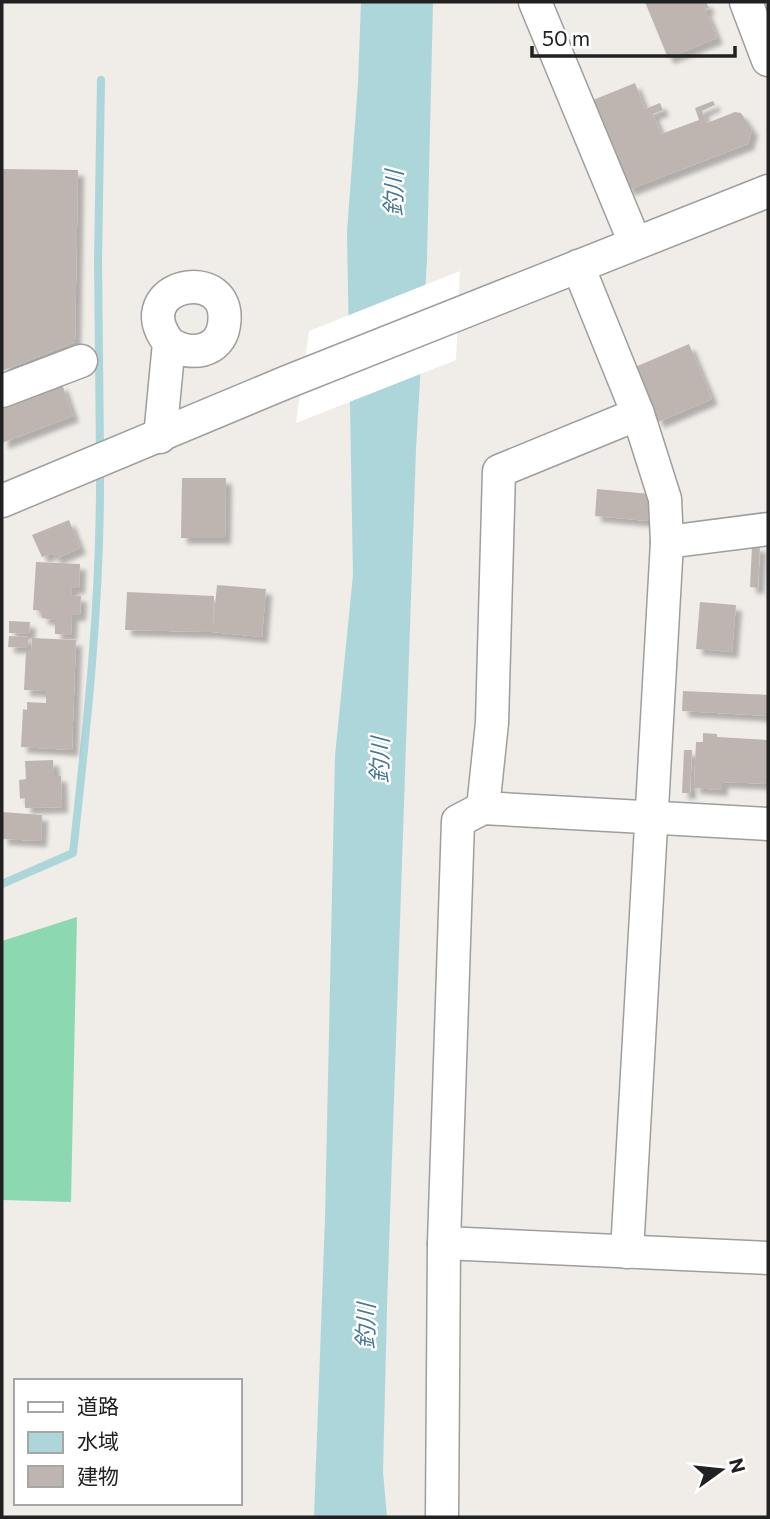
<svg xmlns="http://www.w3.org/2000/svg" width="770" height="1519" viewBox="0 0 770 1519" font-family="Commissioner,'Noto Sans JP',sans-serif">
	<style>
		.pitch { fill: #8cd9b1 }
		.water { fill: #acd6da }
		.pier { fill: #fff }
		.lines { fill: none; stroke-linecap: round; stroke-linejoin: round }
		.stream { stroke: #acd6da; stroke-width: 8 }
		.building { fill: #beb5b1; filter: url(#shadow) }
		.minor-casing { stroke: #9e9e9e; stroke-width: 35 }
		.minor { stroke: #fff; stroke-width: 32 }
		.labels { text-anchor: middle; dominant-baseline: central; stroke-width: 5; stroke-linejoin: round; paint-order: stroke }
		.water-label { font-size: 23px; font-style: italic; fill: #497893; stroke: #fff }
	</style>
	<defs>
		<filter id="shadow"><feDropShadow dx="6" dy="6" stdDeviation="2" flood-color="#0004"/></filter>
	</defs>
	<rect width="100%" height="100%" fill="#f0ece8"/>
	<polygon class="pitch" points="77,917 71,1202 2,1200 2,941"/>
	<polygon class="water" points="361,2 433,2 427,259 416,449 387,1306 383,1472 387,1517 314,1517 325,1218 335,756 353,575 347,232 358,83"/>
	<polygon class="pier" points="460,271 456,360 296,423 309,331"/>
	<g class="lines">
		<g class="stream">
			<polyline points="100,453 98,260 101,80"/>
			<path d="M2,884L73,853C87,726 101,598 100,469"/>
		</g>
	</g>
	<g class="building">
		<polygon points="645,2 706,2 709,8 705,9 717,38 668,58"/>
		<polygon points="635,83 645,109 660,103 663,110 653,114 661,134 699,120 695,108 713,101 715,105 702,111 707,123 735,112 741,113 752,130 748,144 628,190 593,100"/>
		<polygon points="2,169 78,170 75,342 2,371"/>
		<polygon points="689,344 712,399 658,422 635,367"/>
		<polygon points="62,384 73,416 2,443 2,407"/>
		<polygon points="182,478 226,478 225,538 181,538"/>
		<polygon points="597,489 650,494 648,521 595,516"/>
		<polygon points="69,520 80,548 55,559 53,553 42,557 32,535"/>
		<polygon points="752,546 760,546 758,588 750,587"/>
		<polygon points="36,562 80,564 79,588 72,588 71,595 81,596 80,615 72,615 71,635 55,634 55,620 42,618 42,611 33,610"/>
		<polygon points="217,585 266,589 262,637 212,632 125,630 127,592 214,596 213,626"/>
		<polygon points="700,602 736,605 732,652 696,649"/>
		<polygon points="9,621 30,622 29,634 9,633"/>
		<polygon points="9,636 28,637 28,648 8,647"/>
		<polygon points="32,638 76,640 72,750 21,747 23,709 27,710 27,702 46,703 46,691 24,690 26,652 31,652"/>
		<polygon points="683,691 768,695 768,716 682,711"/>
		<polygon points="703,733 717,734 717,737 768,740 768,784 722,782 722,790 694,788 696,742 703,742"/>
		<polygon points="684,750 692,750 690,793 682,793"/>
		<polygon points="53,760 54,776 61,776 62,807 25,808 25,798 20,799 19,780 26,779 25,761"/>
		<polygon points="2,812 42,815 41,841 2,839"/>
	</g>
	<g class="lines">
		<defs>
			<g id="minor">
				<polyline points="535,2 635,243"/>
				<polyline points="746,2 768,60"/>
				<polyline points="578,266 638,414 665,499 667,542 627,1252"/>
				<polyline points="2,391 81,361"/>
				<path d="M160,437L169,343C124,284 234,262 224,325C220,353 190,357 169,343"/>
				<polyline points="2,501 287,382 768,191"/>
				<polyline points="667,542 768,529"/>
				<polyline points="483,808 492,723 499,471 638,414"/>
				<polyline points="444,1243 768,1258"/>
				<polyline points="442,1517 444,1243 458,821 483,808 768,824"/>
			</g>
		</defs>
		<use href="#minor" class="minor-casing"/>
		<use href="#minor" class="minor"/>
	</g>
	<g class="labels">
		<g class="water-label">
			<text transform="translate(393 193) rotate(-89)">釣川</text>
			<text transform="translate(379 760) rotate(-89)">釣川</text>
			<text transform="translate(365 1326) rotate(-89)">釣川</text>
		</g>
	</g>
	<rect width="770" height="1519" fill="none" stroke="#212121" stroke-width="7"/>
	<rect x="14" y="1379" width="228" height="126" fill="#ffffff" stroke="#a6a6a6" stroke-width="2"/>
	<rect x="28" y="1402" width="35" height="10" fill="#ffffff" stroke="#a6a6a6" stroke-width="2"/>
	<text x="77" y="1414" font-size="21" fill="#212121">道路</text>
	<rect x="28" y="1432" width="35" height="21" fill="#acd6da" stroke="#a6a6a6" stroke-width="2"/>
	<text x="77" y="1449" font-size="21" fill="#212121">水域</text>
	<rect x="28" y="1466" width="35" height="21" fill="#beb5b1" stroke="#a6a6a6" stroke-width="2"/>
	<text x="77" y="1484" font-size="21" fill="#212121">建物</text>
	<g transform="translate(721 1470) rotate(75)" stroke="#ffffff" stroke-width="5" paint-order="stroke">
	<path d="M0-5L12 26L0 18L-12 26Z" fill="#212121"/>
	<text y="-10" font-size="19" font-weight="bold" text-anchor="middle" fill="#212121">N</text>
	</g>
	<path d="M532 46v10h203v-10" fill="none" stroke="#212121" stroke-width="3.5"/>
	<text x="542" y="46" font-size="21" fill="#212121" stroke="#ffffff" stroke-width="5" paint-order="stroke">50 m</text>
</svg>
